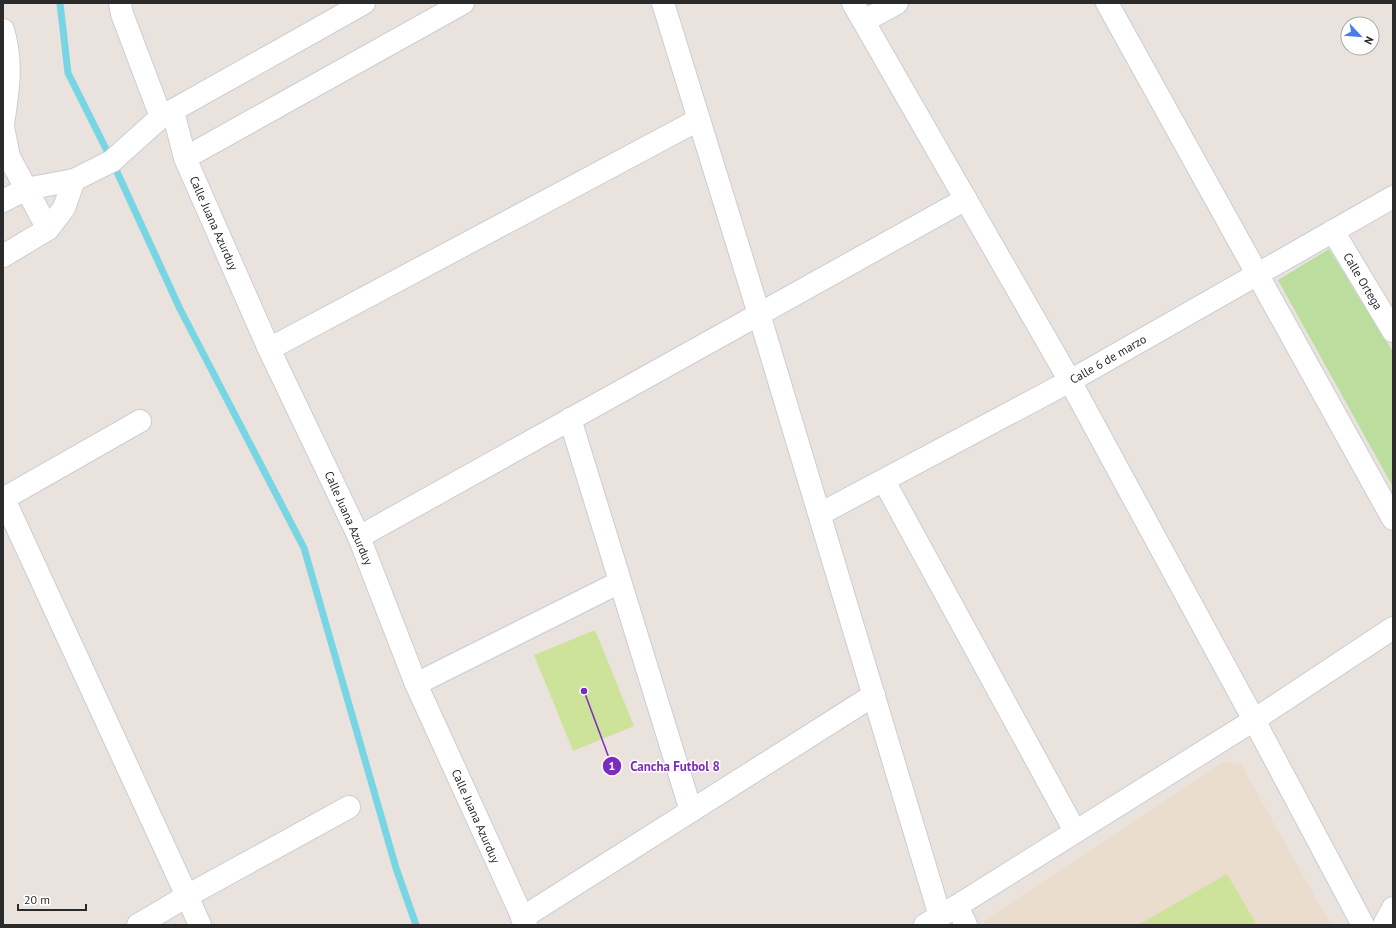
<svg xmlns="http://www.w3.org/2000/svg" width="1396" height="928" viewBox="0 0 1396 928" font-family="'PT Sans',sans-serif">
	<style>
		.education { fill: #ebddcd }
		.park { fill: #bbdd9e }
		.pitch { fill: #cee39a }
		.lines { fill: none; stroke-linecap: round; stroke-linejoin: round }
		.stream { stroke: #78d6e4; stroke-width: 7 }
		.minor-casing { stroke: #c8cdd6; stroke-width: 24 }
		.minor { stroke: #fff; stroke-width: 22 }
		.labels { text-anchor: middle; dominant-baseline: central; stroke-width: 3; stroke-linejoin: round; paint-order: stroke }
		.street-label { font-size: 12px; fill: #2a2a2a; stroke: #fff }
		.leader { fill: none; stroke: #7b2cbf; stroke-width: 1.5 }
		.callout-dot { fill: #7b2cbf; stroke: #fff; stroke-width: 1.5 }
		.mark-label { font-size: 12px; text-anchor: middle; font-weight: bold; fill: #fff }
		.callout-label { font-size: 13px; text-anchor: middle; font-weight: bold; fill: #7b2cbf; stroke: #fff; stroke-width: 3; stroke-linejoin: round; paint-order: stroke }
	</style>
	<rect width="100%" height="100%" fill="#eae3dd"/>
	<polygon class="education" points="1224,762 1241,764 1331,925 986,925 984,921"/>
	<polygon class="park" points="1329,249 1393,352 1393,487 1278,280"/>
	<g class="pitch">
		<polygon points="595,630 634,726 573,751 534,655"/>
		<polygon points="1227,874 1257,925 1138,925"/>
	</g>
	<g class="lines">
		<polyline class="stream" points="60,3 68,73 112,161 180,309 304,548 396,868 416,925"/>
		<defs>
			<g id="minor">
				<polyline points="120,3 122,14 161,117"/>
				<polyline points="663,3 759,314 940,916"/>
				<polyline points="853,3 1070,381 1254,720 1363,925"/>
				<polyline points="1107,3 1393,519"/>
				<polyline points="864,21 897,3"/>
				<path d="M3,30C13,63 8,91 3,124"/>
				<polyline points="173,111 185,158 269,349 359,537 416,684 526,925"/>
				<polyline points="3,127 9,157 48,229"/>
				<polyline points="185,158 463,3"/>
				<polyline points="3,201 26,189 74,180 112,161 161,117 364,3"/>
				<polyline points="1333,231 1393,331"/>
				<polyline points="3,256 48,229 64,208 74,180"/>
				<polyline points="269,349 698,120"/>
				<polyline points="570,419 691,811"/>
				<polyline points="884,481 1075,831"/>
				<polyline points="3,499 140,421"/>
				<polyline points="4,499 187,896 200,925"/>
				<polyline points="820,514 1070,381 1393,197"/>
				<polyline points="359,537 966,199"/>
				<polyline points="416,684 620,582"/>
				<polyline points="957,906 966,925"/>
				<polyline points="522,918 874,695"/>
				<polyline points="138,925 187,896 349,807"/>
				<polyline points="925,925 957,906 1254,720 1393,628"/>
				<polyline points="1384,925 1393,908"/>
			</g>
		</defs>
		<use href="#minor" class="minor-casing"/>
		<use href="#minor" class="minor"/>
	</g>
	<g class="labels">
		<g class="street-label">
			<text transform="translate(214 223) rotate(66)">Calle Juana Azurduy</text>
			<text transform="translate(1363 281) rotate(59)">Calle Ortega</text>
			<text transform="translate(1108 359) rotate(-30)">Calle 6 de marzo</text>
			<text transform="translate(349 518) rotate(66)">Calle Juana Azurduy</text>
			<text transform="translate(476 816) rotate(66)">Calle Juana Azurduy</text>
		</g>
	</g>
	<path class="leader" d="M584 691L612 766"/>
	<g class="callout-dot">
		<circle cx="584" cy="691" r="4"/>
		<circle cx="612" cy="766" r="10"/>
	</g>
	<g class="mark-label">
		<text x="612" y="770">1</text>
	</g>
	<g class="callout-label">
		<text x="675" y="771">Cancha Futbol 8</text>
	</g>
	<rect width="1396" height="928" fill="none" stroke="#2a2a2a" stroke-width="8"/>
	<g transform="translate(1360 36) rotate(116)"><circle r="19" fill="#ffffff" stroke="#aaaaaa"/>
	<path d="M0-3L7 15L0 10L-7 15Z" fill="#4a7dea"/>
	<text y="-6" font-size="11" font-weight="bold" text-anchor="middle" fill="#2a2a2a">N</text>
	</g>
	<path d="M18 904v6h68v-6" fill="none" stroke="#2a2a2a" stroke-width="2"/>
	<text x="24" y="904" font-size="12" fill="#2a2a2a" stroke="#ffffff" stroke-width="3" paint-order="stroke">20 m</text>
</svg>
